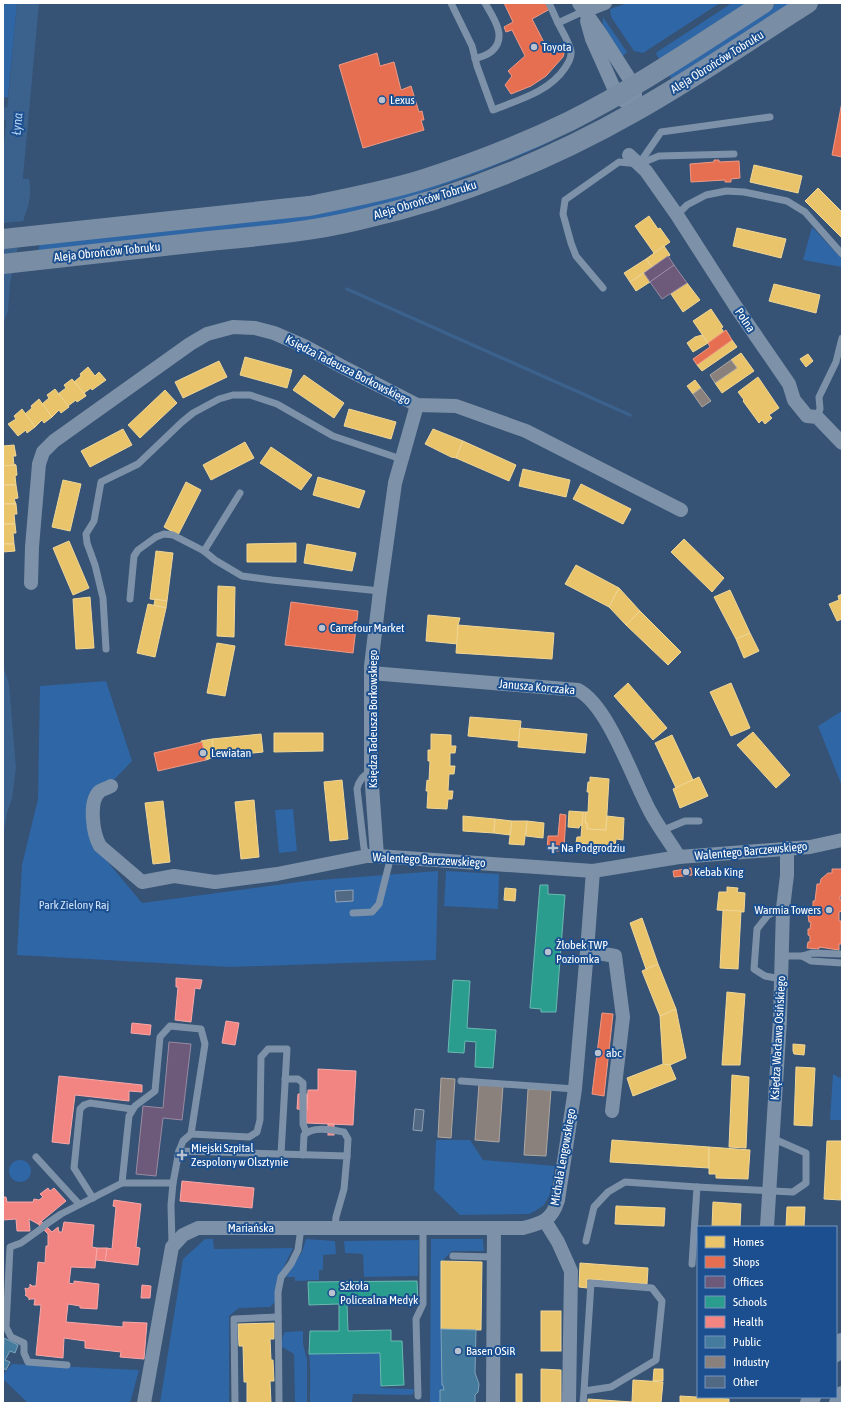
<svg xmlns="http://www.w3.org/2000/svg" width="845" height="1406" viewBox="0 0 845 1406" font-family="'Asap Condensed',sans-serif">
	<style>
		.green { fill: #2f66a5 }
		.water { fill: #3b618d }
		.pier { fill: #365274 }
		.homes { fill: #e9c46a; stroke: #f0d697 }
		.shops { fill: #e76f51; stroke: #ee9a85 }
		.offices { fill: #6d597a; stroke: #998ba2 }
		.schools { fill: #2a9d8f; stroke: #6abab1 }
		.health { fill: #f28482; stroke: #f6a9a8 }
		.public { fill: #457b9d; stroke: #7da3ba }
		.industry { fill: #8a817c; stroke: #ada7a3 }
		.lines { fill: none; stroke-linecap: round; stroke-linejoin: round }
		.stream { stroke: #3b618d; stroke-width: 3.5 }
		.canal { stroke: #3b618d; stroke-width: 13 }
		.river { stroke: #3b618d; stroke-width: 22 }
		.building { fill: #526984; stroke: #92a2b6 }
		.service { stroke: #7d92a8; stroke-width: 7 }
		.minor { stroke: #7d92a8; stroke-width: 14 }
		.tertiary { stroke: #7d92a8; stroke-width: 18 }
		.secondary { stroke: #798da4; stroke-width: 20 }
		.poi-dot { fill: #b9c2ce; stroke: #1b4f8f; stroke-width: 1.5 }
		.labels { text-anchor: middle; dominant-baseline: central; stroke-width: 4; stroke-linejoin: round; paint-order: stroke }
		.poi-label { font-size: 12px; fill: #fff; stroke: #1b4f8f; text-anchor: start }
		.street-label { font-size: 12px; fill: #fff; stroke: #1b4f8f }
		.park-label { font-size: 12px; fill: #cfe3fa; stroke: #1b4f8f }
		.water-label { font-size: 13px; font-style: italic; fill: #b5d3f5; stroke: #1b4f8f }
	</style>
	<rect width="100%" height="100%" fill="#365274"/>
	<g class="green">
		<polygon points="3,3 17,3 8,97 3,98"/>
		<polygon points="628,3 720,3 643,53 634,51 611,17 610,9"/>
		<polygon points="732,3 749,3 660,60 656,54 657,52"/>
		<polygon points="777,3 794,3 672,80 668,73"/>
		<polygon points="603,17 627,52 622,57 603,25"/>
		<polygon points="556,139 528,152 479,172 382,207 340,217 38,252 40,243 197,227"/>
		<polygon points="812,227 842,259 842,267 803,260"/>
		<polygon points="106,681 132,761 87,808 97,849 142,903 306,881 438,871 436,960 230,967 17,955 22,865 38,799 40,686"/>
		<polygon points="842,711 842,786 818,726"/>
		<polygon points="293,809 297,851 279,853 275,810"/>
		<polygon points="446,871 499,874 498,909 444,906"/>
		<polygon points="833,1074 842,1079 842,1120 830,1120"/>
		<polygon points="436,1140 470,1140 483,1160 555,1166 552,1188 549,1196 544,1205 535,1211 529,1214 460,1215 434,1190"/>
		<circle cx="20" cy="1171" r="11"/>
		<polygon points="205,1239 213,1239 214,1249 293,1248 277,1281 275,1302 270,1307 239,1308 229,1316 229,1403 160,1403 183,1259"/>
		<polygon points="306,1239 335,1241 336,1254 323,1255 323,1270 319,1270 319,1280 295,1281 295,1277 286,1277 302,1252"/>
		<polygon points="431,1239 483,1239 484,1251 452,1251 441,1262 442,1384 443,1385 444,1390 440,1390 440,1403 430,1403"/>
		<polygon points="419,1240 418,1276 364,1277 363,1254 345,1253 344,1241"/>
		<path d="M303,1331V1344L307,1359V1403H295L294,1354L282,1347C282,1342 282,1336 285,1332Z"/>
		<path d="M380,1353L381,1388L413,1389L414,1390L413,1394L410,1395L353,1394L352,1403H310C310,1386 311,1371 309,1354Z"/>
		<polygon points="12,1364 139,1370 130,1403 28,1403 3,1379 3,1375"/>
	</g>
	<g class="water">
		<path d="M3,178L29,179C32,192 29,206 24,218L10,283L8,311L3,324Z"/>
		<polygon points="3,665 9,684 16,768 12,799 7,813 3,838"/>
	</g>
	<polygon class="pier" points="25,221 20,245 3,247 3,223"/>
	<g class="homes">
		<polygon points="754,165 802,176 798,193 750,182"/>
		<polygon points="818,188 842,212 842,238 805,201"/>
		<polygon points="649,216 658,229 660,228 670,242 654,253 635,226"/>
		<polygon points="737,228 786,239 781,258 733,246"/>
		<polygon points="664,246 670,255 652,267 646,259"/>
		<polygon points="646,259 652,267 630,282 624,273"/>
		<polygon points="644,273 650,282 636,291 630,282"/>
		<polygon points="687,283 700,300 683,312 671,294"/>
		<polygon points="774,284 820,295 816,313 769,301"/>
		<polygon points="711,309 723,327 721,328 724,332 708,343 693,321"/>
		<polygon points="702,335 708,343 693,352 687,343 695,337"/>
		<polygon points="732,340 737,347 702,371 697,365"/>
		<polygon points="741,353 754,371 722,393 715,383 737,368 731,360"/>
		<polygon points="808,354 813,361 806,367 800,359"/>
		<polygon points="245,357 292,370 287,388 240,375"/>
		<polygon points="219,361 227,377 183,398 175,382"/>
		<polygon points="88,367 95,376 99,372 106,380 92,390 91,388 84,393 86,396 74,382 81,376 80,374"/>
		<polygon points="304,375 344,403 334,418 293,390"/>
		<polygon points="758,377 779,408 769,415 772,418 765,424 762,420 759,423 743,401 744,400 738,392"/>
		<polygon points="72,379 86,396 77,402 76,400 68,406 69,407 58,394 66,388 64,385"/>
		<polygon points="695,380 701,388 693,394 687,386"/>
		<polygon points="55,389 69,407 61,413 59,410 52,417 42,404 49,398 47,395"/>
		<polygon points="165,390 177,403 140,438 128,425"/>
		<polygon points="39,399 52,417 44,423 42,420 35,427 25,414 32,408 31,406"/>
		<polygon points="22,409 35,427 27,433 26,430 18,436 8,424 16,419 14,416"/>
		<polygon points="349,409 396,422 391,439 344,426"/>
		<polygon points="123,429 132,445 90,467 81,451"/>
		<polygon points="433,429 463,441 456,458 451,457 425,444"/>
		<polygon points="463,441 516,465 509,481 456,458"/>
		<polygon points="245,442 254,458 211,480 203,465"/>
		<polygon points="14,445 16,456 13,456 14,465 16,465 3,466 3,446"/>
		<polygon points="271,447 312,475 301,490 260,463"/>
		<polygon points="16,465 17,475 15,476 16,485 3,485 3,466"/>
		<polygon points="523,469 570,480 566,497 519,486"/>
		<polygon points="318,477 365,491 359,508 313,495"/>
		<polygon points="63,480 81,484 70,531 52,527"/>
		<polygon points="186,482 201,490 178,535 164,527"/>
		<polygon points="581,484 631,509 623,524 573,499"/>
		<polygon points="3,485 16,485 18,498 14,499 16,504 3,504"/>
		<polygon points="3,504 16,504 17,514 14,514 15,524 3,524"/>
		<polygon points="3,524 15,524 16,533 13,533 14,544 3,544"/>
		<polygon points="684,539 724,578 712,592 671,552"/>
		<polygon points="69,541 89,588 73,595 53,548"/>
		<polygon points="296,543 296,562 247,562 247,544"/>
		<polygon points="3,544 14,544 15,551 3,552"/>
		<polygon points="307,544 356,553 352,571 304,563"/>
		<polygon points="156,551 173,553 167,601 150,599"/>
		<polygon points="576,565 619,588 609,607 565,584"/>
		<polygon points="218,586 235,587 234,637 217,636"/>
		<polygon points="619,588 640,611 626,625 609,607"/>
		<polygon points="730,590 750,633 736,639 714,597"/>
		<polygon points="842,594 842,619 837,621 829,604 839,600 838,596"/>
		<polygon points="90,597 94,648 76,649 73,599"/>
		<polygon points="155,599 167,601 166,608 154,605"/>
		<polygon points="148,604 166,608 155,657 137,653"/>
		<polygon points="640,611 681,652 668,665 626,625"/>
		<polygon points="428,615 460,618 458,625 458,644 426,641"/>
		<polygon points="458,625 554,633 552,659 456,653"/>
		<polygon points="750,633 759,651 744,658 736,639"/>
		<polygon points="217,643 235,646 225,696 207,693"/>
		<polygon points="628,683 667,728 653,740 614,696"/>
		<polygon points="731,683 750,728 731,736 710,692"/>
		<polygon points="470,717 521,721 519,741 468,736"/>
		<polygon points="520,728 587,734 585,753 518,747"/>
		<polygon points="753,732 790,775 776,788 737,745"/>
		<polygon points="274,733 323,733 323,751 274,752"/>
		<polygon points="261,734 263,752 214,757 212,739"/>
		<polygon points="431,734 451,735 451,746 456,746 455,753 450,753 450,766 455,766 454,774 449,774 448,791 453,791 452,799 448,799 447,809 427,808 428,791 426,791 427,780 429,781 430,761 428,761 428,750 431,750"/>
		<polygon points="672,735 693,780 676,788 655,743"/>
		<polygon points="212,739 214,757 206,760 201,741"/>
		<polygon points="590,777 609,779 606,830 587,829 587,823 585,823 586,812 588,812 589,792 587,792 588,782 590,782"/>
		<polygon points="699,777 708,796 680,808 673,789"/>
		<polygon points="342,780 348,839 330,841 324,782"/>
		<polygon points="254,800 259,857 241,859 235,802"/>
		<polygon points="163,801 170,862 153,864 145,803"/>
		<polygon points="569,811 583,812 582,826 580,825 579,828 568,827"/>
		<polygon points="583,812 586,812 585,823 587,823 587,829 606,830 607,816 624,818 623,840 616,839 615,846 609,846 608,848 602,847 602,850 590,849 590,844 576,843 577,837 581,837"/>
		<polygon points="463,816 495,819 494,833 463,831"/>
		<polygon points="495,819 512,821 510,835 494,833"/>
		<polygon points="512,821 527,821 524,845 509,844"/>
		<polygon points="527,821 544,823 543,838 526,836"/>
		<polygon points="727,887 738,888 737,892 745,893 744,912 717,910 719,892 727,892"/>
		<polygon points="505,888 516,889 515,901 504,900"/>
		<polygon points="723,910 741,911 738,969 720,968"/>
		<polygon points="642,918 658,964 646,969 630,923"/>
		<polygon points="658,964 676,1009 660,1016 642,971"/>
		<polygon points="727,992 745,994 740,1065 722,1065"/>
		<polygon points="676,1009 686,1058 670,1065 663,1064 660,1016"/>
		<polygon points="793,1044 805,1045 804,1055 794,1054 793,1051"/>
		<polygon points="663,1064 670,1065 676,1079 633,1096 627,1078"/>
		<polygon points="796,1067 815,1068 812,1126 794,1125"/>
		<polygon points="732,1075 749,1077 746,1148 729,1147"/>
		<polygon points="612,1140 709,1147 709,1168 610,1162"/>
		<polygon points="827,1141 842,1141 841,1200 824,1199"/>
		<polygon points="709,1147 750,1150 748,1179 716,1178 716,1174 709,1174"/>
		<polygon points="713,1202 741,1204 740,1227 712,1227"/>
		<polygon points="616,1206 665,1208 664,1226 615,1224"/>
		<polygon points="787,1207 805,1207 804,1227 786,1227"/>
		<polygon points="441,1261 482,1262 481,1330 441,1329"/>
		<polygon points="580,1263 648,1268 647,1284 587,1279 587,1288 579,1287"/>
		<rect x="541" y="1311" width="20" height="40"/>
		<polygon points="274,1323 274,1339 270,1339 271,1360 273,1360 274,1381 270,1381 271,1403 240,1403 247,1403 247,1382 244,1382 243,1346 239,1346 238,1324"/>
		<polygon points="541,1369 561,1370 561,1403 541,1403"/>
		<polygon points="654,1369 663,1369 663,1381 653,1381"/>
		<rect x="516" y="1374" width="6" height="29"/>
		<polygon points="633,1380 663,1382 661,1403 588,1403 588,1399 632,1402"/>
		<polygon points="680,1396 729,1399 729,1403 680,1403"/>
	</g>
	<g class="shops">
		<polygon points="504,3 546,3 550,9 532,19 548,50 551,49 554,44 565,50 563,57 546,76 531,86 511,94 505,85 512,76 508,71 525,56 512,30 506,32 504,27 513,22"/>
		<polygon points="377,53 380,66 394,62 401,90 411,86 419,112 422,111 424,120 421,120 424,130 363,148 339,65"/>
		<polygon points="842,102 842,157 832,155"/>
		<polygon points="714,160 719,160 719,162 739,161 740,178 731,179 731,182 725,182 725,180 691,182 690,164 714,162"/>
		<polygon points="726,330 732,340 697,365 693,359 710,347 708,343"/>
		<polygon points="291,602 358,611 353,653 285,645"/>
		<polygon points="202,742 206,760 158,771 154,753"/>
		<polygon points="560,814 566,815 564,848 559,848 559,851 547,850 548,836 558,836"/>
		<polygon points="691,868 692,875 674,877 673,871"/>
		<polygon points="832,869 842,869 842,896 840,896 840,900 842,900 842,911 839,912 839,921 841,921 841,944 839,944 839,950 819,947 819,949 807,948 808,942 810,942 810,936 808,935 808,929 810,929 811,922 809,922 808,915 815,916 816,908 813,907 813,901 815,901 817,884 820,884 821,879 828,873 832,873"/>
		<polygon points="602,1013 613,1014 604,1096 592,1094"/>
	</g>
	<g class="offices">
		<polygon points="668,256 674,265 650,282 644,273"/>
		<polygon points="674,265 687,283 662,299 650,282"/>
		<polygon points="169,1042 191,1044 182,1120 163,1118 156,1176 136,1174 143,1106 163,1108"/>
	</g>
	<g class="schools">
		<polygon points="540,885 548,885 548,894 565,895 556,1012 541,1012 541,1009 530,1008"/>
		<polygon points="453,980 470,981 467,1028 496,1030 493,1068 475,1067 476,1042 465,1041 464,1053 448,1052"/>
		<polygon points="417,1281 418,1304 347,1304 348,1331 391,1330 391,1341 402,1341 404,1385 381,1386 380,1353 309,1354 310,1331 339,1331 339,1304 309,1305 308,1282"/>
	</g>
	<g class="health">
		<polygon points="176,978 202,980 200,989 195,988 191,1022 175,1020 178,987 176,987"/>
		<polygon points="226,1021 239,1023 235,1045 222,1043"/>
		<polygon points="132,1023 151,1025 150,1035 131,1033"/>
		<polygon points="318,1069 356,1071 353,1125 306,1123 308,1090 318,1090"/>
		<polygon points="59,1076 142,1085 142,1092 129,1091 129,1101 75,1095 69,1144 52,1142"/>
		<polygon points="298,1094 307,1094 307,1110 297,1109"/>
		<rect x="328" y="1124" width="6" height="11"/>
		<polygon points="182,1181 254,1188 252,1208 180,1201"/>
		<polygon points="48,1188 50,1191 54,1188 66,1201 38,1224 29,1219 30,1231 17,1231 16,1219 3,1220 3,1197 6,1197 7,1202 33,1202 34,1199 39,1200 43,1197 40,1194"/>
		<polygon points="114,1200 141,1204 136,1247 140,1248 138,1265 105,1261 107,1248 112,1249 116,1207 113,1206"/>
		<polygon points="41,1221 52,1232 58,1227 59,1232 62,1232 64,1222 94,1225 92,1247 97,1248 95,1268 71,1267 69,1283 74,1284 74,1281 99,1284 97,1309 80,1308 80,1306 68,1304 66,1322 123,1327 123,1322 147,1323 144,1359 120,1357 121,1352 85,1348 85,1341 64,1338 63,1358 36,1355 41,1305 34,1305 35,1299 30,1299 29,1300 29,1298 25,1295 26,1294 25,1288 27,1289 30,1287 30,1284 32,1286 36,1286 38,1262 45,1263 46,1246 48,1246 48,1234 38,1224"/>
		<polygon points="97,1248 107,1248 105,1261 96,1260"/>
		<polygon points="142,1285 151,1286 150,1298 141,1298"/>
	</g>
	<g class="public">
		<polygon points="441,1329 476,1330 475,1373 479,1384 478,1392 475,1395 475,1403 440,1403 440,1390 444,1390 443,1385 442,1385"/>
		<polygon points="4,1338 18,1345 15,1353 10,1351 5,1360 10,1362 6,1370 3,1368"/>
	</g>
	<g class="industry">
		<polygon points="731,360 737,368 715,383 710,375"/>
		<polygon points="701,388 711,401 702,407 693,394"/>
		<polygon points="441,1078 455,1079 451,1138 438,1137"/>
		<polygon points="479,1084 503,1086 499,1142 475,1140"/>
		<polygon points="528,1089 551,1090 546,1156 524,1155"/>
	</g>
	<g class="lines">
		<polyline class="stream" points="347,289 630,415"/>
		<polyline class="canal" points="3,114 17,114"/>
		<polyline class="river" points="9,209 28,3"/>
	</g>
	<g class="building">
		<polygon points="353,890 353,901 336,902 335,891"/>
		<polygon points="415,1109 424,1110 422,1131 413,1130"/>
	</g>
	<g class="lines">
		<g class="service">
			<path d="M451,3L472,46L477,66L493,110C518,100 549,92 565,68C568,63 572,58 571,51C569,42 562,31 558,23L584,11"/>
			<polyline points="549,3 558,23"/>
			<path d="M475,59C480,57 488,55 492,51C508,37 493,17 485,3"/>
			<polyline points="639,164 661,132 770,117"/>
			<polyline points="677,215 687,205 706,195 726,191 744,192 787,201 805,212 842,254"/>
			<polyline points="603,288 576,256 571,243 563,214 565,200 619,162 639,164 659,156 734,154"/>
			<polyline points="817,417 820,409 819,397 836,362 842,338"/>
			<polyline points="204,551 240,493"/>
			<polyline points="130,599 134,556 138,550 156,537 164,534 173,535 204,551 215,560 242,576 272,580 380,591"/>
			<polyline points="106,649 103,598 95,565 87,543 86,534 94,521 101,482 138,464 182,422 193,413 219,399 233,395 250,395 277,404 333,436 401,459"/>
			<polyline points="661,831 685,821 699,821"/>
			<path d="M367,856L364,848L357,789C359,780 363,776 371,771"/>
			<polyline points="353,913 372,912 379,904 391,856"/>
			<polyline points="782,956 802,956 811,961 842,963"/>
			<polyline points="802,956 812,953 840,954"/>
			<polyline points="781,979 765,976 754,969 757,929 768,915 783,908"/>
			<polyline points="285,1079 298,1079 303,1083 303,1124 306,1132"/>
			<polyline points="461,1081 575,1089"/>
			<polyline points="191,1134 249,1137 257,1132 260,1120 261,1057 268,1049 287,1049 281,1154"/>
			<path d="M303,1155L304,1135C313,1126 332,1130 344,1132L348,1139L347,1156"/>
			<polyline points="36,1157 79,1204"/>
			<polyline points="122,1183 129,1116 135,1106 155,1091 160,1037 170,1026 201,1029 205,1044 191,1134 183,1141 179,1151"/>
			<polyline points="93,1198 74,1168 80,1109 84,1105 90,1103 132,1109"/>
			<polyline points="45,1225 61,1214 122,1183 173,1183 179,1151 347,1156 344,1189 336,1217 335,1228"/>
			<polyline points="42,1228 21,1243 10,1247 6,1327 11,1337 24,1343 24,1353 28,1362 67,1365"/>
			<polyline points="586,1241 594,1207 608,1192 625,1182 697,1187"/>
			<polyline points="172,1245 171,1205 173,1183"/>
			<polyline points="453,1256 493,1257"/>
			<polyline points="692,1264 697,1187 793,1192 806,1183 806,1153 774,1139"/>
			<polyline points="418,1396 416,1319 423,1304 423,1228"/>
			<polyline points="235,1403 234,1319 278,1317"/>
			<polyline points="279,1403 278,1292 281,1277 291,1264 298,1250 301,1228"/>
			<polyline points="583,1403 584,1391 591,1283 652,1288 662,1301 656,1360 611,1387 584,1391"/>
		</g>
		<g class="minor">
			<polyline points="579,3 602,36 634,86 637,111"/>
			<polyline points="584,11 605,3"/>
			<polyline points="587,21 592,39 617,95 624,101"/>
			<polyline points="629,155 646,171 677,215 736,307 789,384 794,400 807,416 817,417 842,443"/>
			<polyline points="31,583 32,547 39,464 43,452 54,441 190,344 207,334 233,327 255,328 274,333 304,346 341,366 417,405 456,406 526,431 681,510"/>
			<path d="M371,673L578,690C609,706 633,781 651,813C659,828 670,842 679,857"/>
			<path d="M111,786C108,788 103,789 100,791C88,801 93,834 100,846L142,882L174,876L215,882L277,874L367,856H377L593,871L679,857L810,847L842,840"/>
			<polyline points="377,856 371,771 371,666 380,591 395,483 417,405"/>
			<polyline points="587,951 615,956 623,1017 612,1111"/>
			<polyline points="545,1221 558,1242 571,1271 569,1403"/>
			<polyline points="767,1227 780,1019 783,908 787,875 787,848"/>
			<path d="M144,1403L172,1247L183,1235L198,1228H523C543,1223 552,1220 558,1200L575,1089L587,951L593,871"/>
			<polyline points="493,1403 494,1228"/>
		</g>
		<g class="tertiary">
			<polyline points="836,1353 842,1342"/>
			<polyline points="809,1403 812,1397"/>
			<polyline points="838,1403 842,1395"/>
		</g>
		<g class="secondary">
			<path d="M3,239L309,206C348,198 386,191 424,179C474,163 523,144 570,121C638,87 700,44 764,3"/>
			<path d="M3,264C72,256 141,249 209,241C260,236 310,232 359,220C456,198 550,160 636,111C695,78 751,39 808,3"/>
		</g>
	</g>
	<g class="poi-dot">
		<circle cx="534" cy="47" r="4"/>
		<circle cx="382" cy="100" r="4"/>
		<circle cx="322" cy="628" r="4"/>
		<circle cx="203" cy="753" r="4"/>
		<path d="M551 842h4v4h4v4h-4v4h-4v-4h-4v-4h4z"/>
		<circle cx="686" cy="872" r="4"/>
		<circle cx="829" cy="910" r="4"/>
		<circle cx="548" cy="952" r="4"/>
		<circle cx="598" cy="1053" r="4"/>
		<path d="M180 1149h4v4h4v4h-4v4h-4v-4h-4v-4h4z"/>
		<circle cx="332" cy="1293" r="4"/>
		<circle cx="458" cy="1351" r="4"/>
	</g>
	<g class="labels">
		<g class="poi-label">
			<text x="542" y="47">Toyota</text>
			<text x="390" y="100">Lexus</text>
			<text x="330" y="628">Carrefour Market</text>
			<text x="211" y="753">Lewiatan</text>
			<text x="561" y="848">Na Podgrodziu</text>
			<text x="694" y="872">Kebab King</text>
			<text x="821" y="910" text-anchor="end">Warmia Towers</text>
			<text x="556" y="945">Żłobek TWP<tspan x="556" dy="14">Poziomka</tspan></text>
			<text x="606" y="1053">abc</text>
			<text x="191" y="1148">Miejski Szpital<tspan x="191" dy="14">Zespolony w Olsztynie</tspan></text>
			<text x="340" y="1286">Szkoła<tspan x="340" dy="14">Policealna Medyk</tspan></text>
			<text x="466" y="1351">Basen OSiR</text>
		</g>
		<g class="street-label">
			<text transform="translate(717 62) rotate(-32)">Aleja Obrońców Tobruku</text>
			<text transform="translate(425 200) rotate(-17)">Aleja Obrońców Tobruku</text>
			<text transform="translate(107 252) rotate(-6)">Aleja Obrońców Tobruku</text>
			<text transform="translate(745 320) rotate(56)">Polna</text>
			<text transform="translate(348 370) rotate(27)">Księdza Tadeusza Borkowskiego</text>
			<text transform="translate(537 687) rotate(5)">Janusza Korczaka</text>
			<text transform="translate(373 719) rotate(-90)">Księdza Tadeusza Borkowskiego</text>
			<text transform="translate(751 851) rotate(-5)">Walentego Barczewskiego</text>
			<text transform="translate(429 860) rotate(3)">Walentego Barczewskiego</text>
			<text transform="translate(778 1038) rotate(-87)">Księdza Wacława Osińskiego</text>
			<text transform="translate(563 1157) rotate(-80)">Michała Lengowskiego</text>
			<text x="251" y="1228">Mariańska</text>
		</g>
		<g class="park-label">
			<text x="74" y="905">Park Zielony Raj</text>
		</g>
		<g class="water-label">
			<text transform="translate(17 124) rotate(-85)">Łyna</text>
		</g>
	</g>
	<rect width="845" height="1406" fill="none" stroke="#ffffff" stroke-width="8"/>
	<rect x="697" y="1226" width="140" height="172" fill="#1b4f8f" stroke="#7695bc"/>
	<rect x="705" y="1236" width="20" height="12" fill="#e9c46a" stroke="#7695bc"/>
	<text x="733" y="1246" font-size="12" fill="#ffffff">Homes</text>
	<rect x="705" y="1256" width="20" height="12" fill="#e76f51" stroke="#7695bc"/>
	<text x="733" y="1266" font-size="12" fill="#ffffff">Shops</text>
	<rect x="705" y="1276" width="20" height="12" fill="#6d597a" stroke="#7695bc"/>
	<text x="733" y="1286" font-size="12" fill="#ffffff">Offices</text>
	<rect x="705" y="1296" width="20" height="12" fill="#2a9d8f" stroke="#7695bc"/>
	<text x="733" y="1306" font-size="12" fill="#ffffff">Schools</text>
	<rect x="705" y="1316" width="20" height="12" fill="#f28482" stroke="#7695bc"/>
	<text x="733" y="1326" font-size="12" fill="#ffffff">Health</text>
	<rect x="705" y="1336" width="20" height="12" fill="#457b9d" stroke="#7695bc"/>
	<text x="733" y="1346" font-size="12" fill="#ffffff">Public</text>
	<rect x="705" y="1356" width="20" height="12" fill="#8a817c" stroke="#7695bc"/>
	<text x="733" y="1366" font-size="12" fill="#ffffff">Industry</text>
	<rect x="705" y="1376" width="20" height="12" fill="#526984" stroke="#7695bc"/>
	<text x="733" y="1386" font-size="12" fill="#ffffff">Other</text>
</svg>
